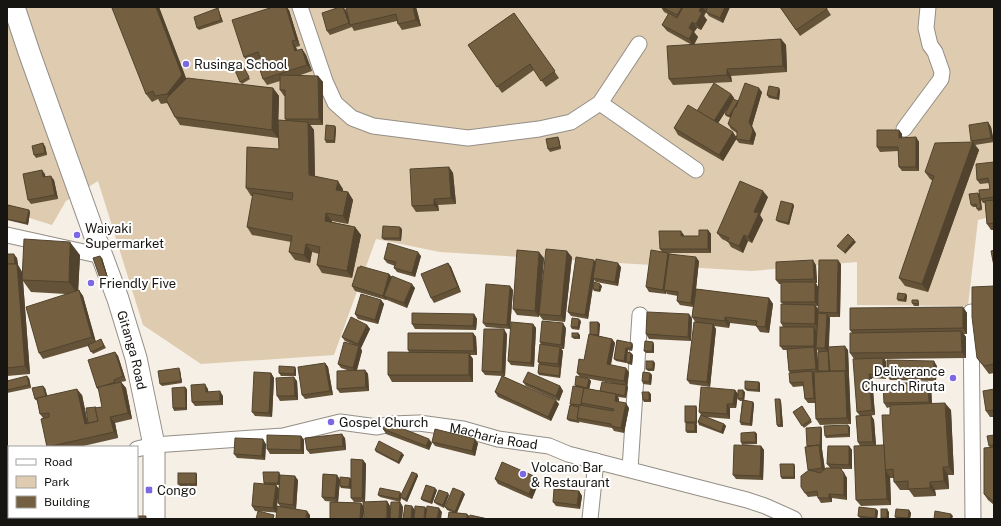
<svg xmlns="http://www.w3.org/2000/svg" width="1001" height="526" viewBox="0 0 1001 526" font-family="'Public Sans',sans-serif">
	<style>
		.green { fill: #dfccb0 }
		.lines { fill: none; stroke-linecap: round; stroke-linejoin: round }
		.street-casing { stroke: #948e86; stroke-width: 17 }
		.secondary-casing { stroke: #948e86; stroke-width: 23 }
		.street { stroke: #fff; stroke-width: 15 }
		.secondary { stroke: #fff; stroke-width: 21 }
		.wall { fill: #645338; fill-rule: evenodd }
		.shaded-wall { fill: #51432e }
		.building { fill: #746041; stroke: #51432e }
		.poi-dot { fill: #7d68e3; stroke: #fff; stroke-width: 1.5 }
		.labels { text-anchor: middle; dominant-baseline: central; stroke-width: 4; stroke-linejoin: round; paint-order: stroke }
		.poi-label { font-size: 13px; fill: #171512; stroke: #fff; text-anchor: start }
		.street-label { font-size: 13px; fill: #171512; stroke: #fff }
	</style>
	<rect width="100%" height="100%" fill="#f5efe5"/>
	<polygon class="green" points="7,7 994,7 994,216 978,220 968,306 857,305 857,262 751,271 440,252 376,239 334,355 201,364 143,325 98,181 66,201 52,225 7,211"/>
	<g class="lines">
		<defs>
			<g id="street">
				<polyline points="300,7 325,81 335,103 352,118 373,126 468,138 539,129 571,122 600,103 639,44"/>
				<polyline points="600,103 696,170"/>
				<polyline points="904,129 941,79 942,72 935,52 930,45 926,28 928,7"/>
				<polyline points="7,235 102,256"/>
				<polyline points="971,312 973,519"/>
				<path id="s1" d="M137,449L154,445L283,436L340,422L377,427L392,424L419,423L463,429L498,439L549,446L568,454L747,500L765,506L794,519"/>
				<polyline points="630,469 640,315"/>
				<polyline points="7,479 9,478"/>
				<polyline points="590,519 596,461"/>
			</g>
			<g id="secondary">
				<path id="s2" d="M14,7L29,52L102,256L118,299L136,358L154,445V519"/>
			</g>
		</defs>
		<use href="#street" class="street-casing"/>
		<use href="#secondary" class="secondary-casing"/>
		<use href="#street" class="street"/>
		<use href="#secondary" class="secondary"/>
	</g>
	<g class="wall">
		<polygon points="114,7 159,7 186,79 273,88 279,96 278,120 287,121 285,119 285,96 284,96 280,90 280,81 267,85 263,79 260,59 248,63 244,57 289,10 300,46 296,47 297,50 302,49 306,55 312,71 298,76 318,76 323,82 323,125 310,125 314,130 315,176 343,189 343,191 348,192 353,200 348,224 332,221 332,222 355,227 361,235 352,278 322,273 317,265 319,254 312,252 310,263 295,260 289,252 291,242 252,235 247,227 253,196 251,196 246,188 279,149 278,138 180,125 175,117 167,103 161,104 158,99 152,102 146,94"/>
		<polygon points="416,7 421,26 402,30 398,24 397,21 354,31 352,27 330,35 327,31 346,10 348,16"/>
		<polygon points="661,7 730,7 723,23 709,16 706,12 704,16 707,20 701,30 697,28 694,32 698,37 694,45 781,39 786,45 787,72 731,76 732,82 673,85 669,79 692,45 667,31 662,25 668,14 664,12"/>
		<polygon points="780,7 826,7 831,15 800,36"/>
		<polygon points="219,11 223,22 199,30 197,28"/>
		<polygon points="514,13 559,78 546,87 534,70 502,93 468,45"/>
		<polygon points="243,66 250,79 242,84 240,82"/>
		<polygon points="780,90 779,100 769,98 767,95"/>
		<path d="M762,92L752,126L756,134L753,145L739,143L736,139L723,161L678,135L674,128L697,111L731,94L734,98V99L738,102ZM727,109L725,114L726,116L731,118L728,124L731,129L737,133V135L736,137L718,123Z"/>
		<polygon points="988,122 991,127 994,142 975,145 979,150 928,292 905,286 899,278 933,181 930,179 925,172 972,142 971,141"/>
		<polygon points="336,128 335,143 326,143 325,140"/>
		<polygon points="899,130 902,134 902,138 916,137 919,142 919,171 902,171 899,167 898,151 880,152 877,147"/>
		<polygon points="559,139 561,149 550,152 548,149"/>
		<polygon points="45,146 47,155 36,158 34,155"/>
		<polygon points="994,162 994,230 991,230 987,224 985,203 983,203 981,200 982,210 978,211 977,207 973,207 971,205 978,193 980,195 990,189 989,183 980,184 977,180"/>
		<polygon points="449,167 453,173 456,204 438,205 439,211 416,212 412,206"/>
		<polygon points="45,174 45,177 54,180 58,199 31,204 28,200"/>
		<polygon points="768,197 760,215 763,220 752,243 748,241 743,253 731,247 728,242 722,239 717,233"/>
		<polygon points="793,204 794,206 789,225 778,222 776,220"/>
		<polygon points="7,209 29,210 30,212 28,225 7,220"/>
		<polygon points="402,229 401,241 384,240 382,238"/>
		<polygon points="708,230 711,234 711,253 668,253 699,261 696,289 769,298 773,304 769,333 760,332 756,326 730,323 729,328 714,326 716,329 710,387 690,384 687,380 696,323 692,317 693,307 680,305 677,301 678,296 667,294 666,292 666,294 649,292 646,287 662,252 660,249 684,235 684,236 699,236"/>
		<polygon points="7,254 17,258 18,265 22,272 80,255 78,290 83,296 96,342 101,339 106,348 93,354 88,346 43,359 39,353 66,294 31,292 23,281 30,374 7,376"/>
		<polygon points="421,256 415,277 397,272 394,268 395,266 387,263 384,259"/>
		<polygon points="572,257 565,322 543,320 539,315 539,317 517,315 513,309 544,258 541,294"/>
		<polygon points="102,258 108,278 102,280 100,278"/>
		<polygon points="448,263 451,267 461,292 434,303 431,298"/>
		<polygon points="596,263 621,267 618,286 596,282 594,280 588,319 571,316 568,312"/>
		<path d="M841,264L840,317H829L830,318L829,347L848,350L851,424L820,425L816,419L815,403H808L805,399L804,386L793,387L790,383V373L789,371L787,350H783L780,346L783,327L781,323L783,304L781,302V284H779L776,280L816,265L817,283H816L818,287V306H816L818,309V313L819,314L818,312ZM817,349L818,352V367L817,351Z"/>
		<polygon points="389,274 392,277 415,288 407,308 387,300 387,299 386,300 355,291 352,286"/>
		<polygon points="602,286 600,292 594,291 593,289"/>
		<polygon points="994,286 994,373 989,374 977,358"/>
		<polygon points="513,290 510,329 486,327 483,323"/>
		<polygon points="906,294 907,296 906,302 898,301 897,299"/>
		<polygon points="381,300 384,304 378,324 358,319 355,314"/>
		<polygon points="918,300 919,302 919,306 914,306 912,303"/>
		<polygon points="963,307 967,313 967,334 964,334 966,337 966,358 885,359 886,362 886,379 872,378 875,415 865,416 871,415 874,420 876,445 884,445 890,415 890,407 887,408 884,403 931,386 932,403 951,410 954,475 948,475 949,489 935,490 936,496 914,497 909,490 900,490 894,482 894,478 890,478 890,477 891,505 861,506 856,500 860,446 858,442 860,416 857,412 854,359 850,353 852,333 850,330"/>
		<polygon points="474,314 477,319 476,330 415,329 412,324"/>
		<polygon points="692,318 691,341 649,339 646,334"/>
		<polygon points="581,321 579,330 572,329 571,327"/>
		<polygon points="598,322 600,324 599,336 612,339 615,343 611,365 629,372 627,386 628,387 626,398 618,397 619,399 619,402 629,408 624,433 614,431 612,428 580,422 580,421 579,423 569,421 567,419 571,405 570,404 576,387 575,385 589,379 591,381 589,389 600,391 616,384 580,377 577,373 584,360"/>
		<polygon points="533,324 536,328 534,367 511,365 508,361"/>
		<polygon points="367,325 370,329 361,348 362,351 357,370 365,370 368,374 369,391 340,393 337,389 350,371 341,368 338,364 352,344 345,341 342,337"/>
		<polygon points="566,328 564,349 561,349 563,351 560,378 539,375 538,373 540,365 538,362 541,344 540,342"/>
		<polygon points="473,333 476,337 477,355 470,355 473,359 473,382 392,382 388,375 409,352 408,350"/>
		<polygon points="507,334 505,376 503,376 559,404 551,421 498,397 495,392 502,376 485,375 482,371"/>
		<polygon points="580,335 580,339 574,339 572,337"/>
		<polygon points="617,340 633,345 632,351 628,350 627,352 631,353 633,355 632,365 628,364 626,362 627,353 626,363 616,361 614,359"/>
		<polygon points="654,344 654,353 646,353 644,351"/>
		<polygon points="115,352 118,356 126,381 121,382 126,388 132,419 115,423 118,438 79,447 47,447 43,418 40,414 37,401 35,399 45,388 47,396 82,395 88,423 97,408 102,407 99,391 97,388"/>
		<polygon points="653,361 655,363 654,371 648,371 646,369"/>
		<polygon points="325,363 328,367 333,395 305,399 302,395"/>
		<polygon points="937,366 936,381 890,380 887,376"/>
		<polygon points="296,369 296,376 281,376 279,373"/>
		<polygon points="180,370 182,383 162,386 160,384"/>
		<polygon points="271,373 274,378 272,417 255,416 252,412"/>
		<polygon points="650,373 652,375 651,385 643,384 642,381"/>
		<polygon points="29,378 31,388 7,393 7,381"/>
		<polygon points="297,381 298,400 280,401 277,396"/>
		<polygon points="523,382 560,386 563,391 559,401 526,386"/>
		<polygon points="759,382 760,384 760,392 747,391 745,389"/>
		<polygon points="187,389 187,410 174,411 173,408"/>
		<polygon points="208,389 208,392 223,396 223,405 195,406 192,402"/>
		<polygon points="994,389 994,417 990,417 986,411"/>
		<polygon points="735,390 738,394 736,408 730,408 730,419 706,417 724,424 726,426 723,434 699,425 698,422 701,415 699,412"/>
		<polygon points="745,392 744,401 753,402 754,404 752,426 741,425 740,422 742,401 740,401 738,399"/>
		<polygon points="651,394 651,402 644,402 643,400"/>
		<polygon points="781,401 783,427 778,427 777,425"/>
		<polygon points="696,406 697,408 697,424 696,424 697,425 697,433 687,433 686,431 686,423 685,422"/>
		<polygon points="802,406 812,422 804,428 793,412"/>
		<polygon points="850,427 850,437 826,438 825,436"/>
		<polygon points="383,429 432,443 429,450 386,434"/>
		<polygon points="822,429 822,449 825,469 830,468 827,464 849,446 852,450 852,469 841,469 847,478 847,500 832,498 832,502 821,503 818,498 818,496 808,497 805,493 809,470 807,446"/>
		<polygon points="755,432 757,434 757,444 742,445 741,442"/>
		<polygon points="994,435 994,505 988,500 984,494 990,447 989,446"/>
		<polygon points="301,436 304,440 304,454 270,454 267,449"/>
		<polygon points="345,438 346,450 310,454 307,450"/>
		<polygon points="432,442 478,443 475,456 435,446"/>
		<polygon points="266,444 265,460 237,458 234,454"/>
		<polygon points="761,446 764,450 763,480 736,479 733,475"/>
		<polygon points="375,450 404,455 399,464 376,452"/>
		<polygon points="351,459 363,460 366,464 365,502 387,501 390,506 390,519 391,502 400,502 403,507 402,519 364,519 364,508 363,519 330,519 330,502 335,502 325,501 322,497 323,474 337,475 340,480 338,502 361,503 364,507 363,502 354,502 351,498 351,489 341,488 340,486 340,477 350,478 351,479"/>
		<polygon points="795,466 795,479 782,479 781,477"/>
		<polygon points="196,473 197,475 197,486 180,486 178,484"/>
		<path d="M280,474V478L298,480L296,509L310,515L255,511L252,506L264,484V483ZM276,485H279L278,503L280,506H277L279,489Z"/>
		<polygon points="417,474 418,476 407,502 402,499 401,498 400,502 380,497 378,495 402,494"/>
		<polygon points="495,479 539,482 532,499 498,484"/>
		<polygon points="437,490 432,504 423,501 421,499"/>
		<polygon points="579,491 582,496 580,509 556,506 553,502"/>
		<polygon points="7,493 9,494 9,517 24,517 26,519 7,519"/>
		<polygon points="465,494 457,513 467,514 469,516 469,519 447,510 445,507"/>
		<polygon points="449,495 444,508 436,504 434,502"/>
		<polygon points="876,509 878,511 877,519 860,518 858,516"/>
		<polygon points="909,510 911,513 910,519 897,519 895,517"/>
		<polygon points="32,517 42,517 41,519 33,519"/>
		<polygon points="58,517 92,517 91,519 66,519"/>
	</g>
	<g class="shaded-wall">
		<polygon points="156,7 159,7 188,83 172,102 167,94"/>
		<polygon points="286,7 287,7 289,10 300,46 296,40"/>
		<polygon points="343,7 346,10 351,25 350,25 352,28 349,23"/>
		<polygon points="413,7 416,7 421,26 416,20"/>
		<polygon points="682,7 689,7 682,21 677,15"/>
		<polygon points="699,7 703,7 706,12 704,16 707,20 701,30 696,24"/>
		<polygon points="725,7 730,7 723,23 720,18"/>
		<polygon points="218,8 219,11 223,22 221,20"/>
		<polygon points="692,22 697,28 694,32 698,37 693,46 689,39 689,28"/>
		<polygon points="781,39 786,45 787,72 783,66"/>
		<polygon points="292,41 296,47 300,57 295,51"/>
		<polygon points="302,49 306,55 312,71 307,65"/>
		<polygon points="727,69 731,76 732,82 727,75"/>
		<polygon points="318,76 323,82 323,125 319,119"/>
		<polygon points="273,88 279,96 278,138 272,130"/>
		<polygon points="759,88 762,92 752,126 756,134 753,145 750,141 749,122"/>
		<polygon points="779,88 780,90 779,100 777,98"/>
		<polygon points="731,94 734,98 717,125 714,121"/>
		<polygon points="738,101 739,103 731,119 729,116"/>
		<polygon points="308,122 314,130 315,183 309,175"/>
		<polygon points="988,122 991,127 994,142 991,138"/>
		<polygon points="335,126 336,128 335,143 334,141"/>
		<polygon points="899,130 902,134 902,142 899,138"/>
		<polygon points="733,132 737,138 723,161 719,155"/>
		<polygon points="558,137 559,139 561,149 560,147"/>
		<polygon points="916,137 919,142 919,171 916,167"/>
		<polygon points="973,142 979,150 928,292 922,284"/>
		<polygon points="43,143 45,146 47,155 45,153"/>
		<polygon points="449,167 453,173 456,204 451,198"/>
		<polygon points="42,170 45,174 46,182 43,177"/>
		<polygon points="51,176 54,180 58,199 55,195"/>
		<polygon points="338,181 343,189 342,198 336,190"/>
		<polygon points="763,191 768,197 760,215 763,220 752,243 748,237 754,212"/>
		<polygon points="348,192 353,200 348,224 343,216"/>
		<polygon points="978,193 980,195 982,210 981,208"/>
		<polygon points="434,199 438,205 439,211 434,205"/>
		<polygon points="793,204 794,206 789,225 788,223"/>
		<polygon points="29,210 30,212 28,225 26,223"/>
		<polygon points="326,213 332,221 330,229 325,221"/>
		<polygon points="355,227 361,235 352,278 347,271"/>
		<polygon points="400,227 402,229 401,241 400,238"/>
		<polygon points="708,230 711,234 711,253 708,249"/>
		<polygon points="681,231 684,235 684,240 681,236"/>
		<polygon points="744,235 748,241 743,253 739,246"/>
		<polygon points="854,240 856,242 845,254 844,252"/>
		<polygon points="70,242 80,255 78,295 69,282"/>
		<polygon points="306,244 312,252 310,263 304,255"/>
		<polygon points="567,251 572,257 565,322 561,316"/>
		<polygon points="418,252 421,256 415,277 412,273"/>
		<polygon points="539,252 544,258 539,317 535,311"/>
		<polygon points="668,253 671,257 664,290 666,292 666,294 663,290"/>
		<polygon points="14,254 17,258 18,265 22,272 22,280 23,281 30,374 25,366"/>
		<polygon points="100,256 102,258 108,278 107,276"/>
		<polygon points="696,257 699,261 694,307 691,303"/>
		<polygon points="594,260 597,264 593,278 594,280 588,319 585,315"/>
		<polygon points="813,260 816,265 817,283 814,279"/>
		<polygon points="838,260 841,264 840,317 837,313"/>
		<polygon points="448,263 451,267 461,292 458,287"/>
		<polygon points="618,263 621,267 618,286 615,282"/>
		<polygon points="389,274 392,278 384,296 387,299 386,300 383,296"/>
		<polygon points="815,282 818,287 818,306 815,302"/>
		<polygon points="412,284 415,288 407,308 404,303"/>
		<polygon points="600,284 602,286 600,292 599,290"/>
		<polygon points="510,286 513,290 510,329 507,325"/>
		<polygon points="79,290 83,296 96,343 92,337"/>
		<polygon points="906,294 907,296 906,302 904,300"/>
		<polygon points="769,298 773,304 769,333 765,327"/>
		<polygon points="381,300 384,304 378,324 375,320"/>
		<polygon points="815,305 818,309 818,329 815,324"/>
		<polygon points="963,307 967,313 967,334 963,328"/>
		<polygon points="474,314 477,319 476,330 473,326"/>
		<polygon points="689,314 692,318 691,341 688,337"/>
		<polygon points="827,314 830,318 828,352 830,374 829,372 828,352 825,348"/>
		<polygon points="725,317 730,323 729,328 725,321"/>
		<polygon points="579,319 581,321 579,330 578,327"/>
		<polygon points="598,322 600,324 599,337 598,335"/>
		<polygon points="563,323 566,328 564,349 561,345"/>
		<polygon points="533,324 536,328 534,367 531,363"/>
		<polygon points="713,324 716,329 710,387 707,382"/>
		<polygon points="367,325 370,329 361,348 358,344"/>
		<polygon points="814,327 817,332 816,348 817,351 819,374 816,369 814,346"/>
		<polygon points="504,329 507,334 505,376 502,372"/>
		<polygon points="961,331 966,337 966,358 962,352"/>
		<polygon points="473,333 476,337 477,355 474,351"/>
		<polygon points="578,333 580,335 580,339 578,337"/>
		<polygon points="612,339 615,343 610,368 607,364"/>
		<polygon points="653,342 654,344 654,353 652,351"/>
		<polygon points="632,343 633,345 632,351 631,348"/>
		<polygon points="359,346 362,351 356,373 353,368"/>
		<polygon points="845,346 848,350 849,376 846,371"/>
		<polygon points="560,347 563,351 561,369 558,364"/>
		<polygon points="626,348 628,350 626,363 624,361"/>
		<polygon points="115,352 118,356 126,381 123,376"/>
		<polygon points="469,353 473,359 473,382 469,375"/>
		<polygon points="631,353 633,355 632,365 630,363"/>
		<polygon points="883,358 886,362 886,379 883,375"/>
		<polygon points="653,361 655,363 654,371 653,369"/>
		<polygon points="934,361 937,366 936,381 933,377"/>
		<polygon points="325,363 328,367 333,395 330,391"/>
		<polygon points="295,367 296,369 296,376 294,374"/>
		<polygon points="560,367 561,369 560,378 559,376"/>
		<polygon points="179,368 180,370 182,383 181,381"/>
		<polygon points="626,368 629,372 627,386 624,381"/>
		<polygon points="365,370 368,374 369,391 366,387"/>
		<polygon points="812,371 815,376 817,402 814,398"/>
		<polygon points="845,371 849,377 851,424 847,418"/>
		<polygon points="271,373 274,378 272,417 269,413"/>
		<polygon points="650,373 652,375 651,385 649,382"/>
		<polygon points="869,374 872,378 875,415 872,410"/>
		<polygon points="27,376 29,378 31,388 29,385"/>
		<polygon points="294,377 297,381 298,400 295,396"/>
		<polygon points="589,379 591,381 589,390 587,388"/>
		<polygon points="121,382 126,388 132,419 128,413"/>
		<polygon points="759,382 760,384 760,392 758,390"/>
		<polygon points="928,382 931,386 932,406 929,402"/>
		<polygon points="205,384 208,389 209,396 206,392"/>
		<polygon points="626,385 628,387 626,398 625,396"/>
		<polygon points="43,386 45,388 48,398 46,396"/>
		<polygon points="560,386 563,391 559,401 556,396"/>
		<polygon points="185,387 187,389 187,410 186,408"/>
		<polygon points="77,389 82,395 89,430 85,424"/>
		<polygon points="735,390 738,394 736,408 733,404"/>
		<polygon points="743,390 745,392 744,401 743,398"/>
		<polygon points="220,391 223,396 223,405 220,401"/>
		<polygon points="649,392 651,394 651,402 649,400"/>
		<polygon points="616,394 619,399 618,405 615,401"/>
		<polygon points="780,399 781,401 783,427 781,425"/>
		<polygon points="556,400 559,404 551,421 548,417"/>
		<polygon points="753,402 754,404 752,426 750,424"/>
		<polygon points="626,403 629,408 624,433 621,428"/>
		<polygon points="945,403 951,410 954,475 949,467"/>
		<polygon points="727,404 730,408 730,419 727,414"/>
		<polygon points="696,406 697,408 697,424 696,422"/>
		<polygon points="871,415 874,420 876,446 873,442"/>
		<polygon points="110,417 115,423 118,438 114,432"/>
		<polygon points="695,423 697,425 697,433 695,431"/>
		<polygon points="724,424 726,426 723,434 721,432"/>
		<polygon points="848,425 850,427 850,437 849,434"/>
		<polygon points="821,427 822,429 822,449 820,447"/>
		<polygon points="755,432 757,434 757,444 756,442"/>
		<polygon points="342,434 345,438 346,450 343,446"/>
		<polygon points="301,436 304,440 304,454 301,450"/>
		<polygon points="263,439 266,444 265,460 262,456"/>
		<polygon points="429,439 432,443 429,450 426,446"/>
		<polygon points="475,439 478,443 475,456 472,451"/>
		<polygon points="819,445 822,449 825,472 822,468"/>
		<polygon points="761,446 764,450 763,480 760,476"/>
		<polygon points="849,446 852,450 852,469 849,465"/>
		<polygon points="402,453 404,455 399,464 398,462"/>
		<polygon points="363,460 366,464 365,502 362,498"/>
		<polygon points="794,464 795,466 795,479 794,477"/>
		<polygon points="943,467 948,475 949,489 944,481"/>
		<polygon points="886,471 890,477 891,505 887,499"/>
		<polygon points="279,472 280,474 280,485 278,483"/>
		<polygon points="196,473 197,475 197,486 196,484"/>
		<polygon points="844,473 847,478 847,500 844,495"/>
		<polygon points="417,474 418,476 407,502 406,499"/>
		<polygon points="337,475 340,480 338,502 335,498"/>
		<polygon points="295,476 298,480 296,509 293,505"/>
		<polygon points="536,477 539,482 532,499 529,494"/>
		<polygon points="350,478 352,480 351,489 349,487"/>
		<polygon points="930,482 935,490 936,496 930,488"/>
		<polygon points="276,485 279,489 276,513 273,508"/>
		<polygon points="435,488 437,490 432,504 431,502"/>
		<polygon points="579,491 582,496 580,509 577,505"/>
		<polygon points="400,492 402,495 400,502 399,499"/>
		<polygon points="463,492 465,494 456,514 455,512"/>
		<polygon points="448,493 449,495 444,508 443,505"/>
		<polygon points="829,494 832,498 832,502 829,498"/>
		<polygon points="387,501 390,506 390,519 387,519"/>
		<polygon points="400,502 403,507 402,519 399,519"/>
		<polygon points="361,503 364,507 363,519 360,519"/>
		<polygon points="412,506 415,510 414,519 411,519"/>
		<polygon points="425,507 428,511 427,519 424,519"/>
		<polygon points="439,508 442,512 441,519 437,519"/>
		<polygon points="876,509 878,511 877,519 875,518"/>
		<polygon points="887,509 889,512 889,519 887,518"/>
		<polygon points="909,510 911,513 910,519 908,518"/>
		<polygon points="307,511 310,515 310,519 306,519"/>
		<polygon points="467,514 469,516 469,519 467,519"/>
		<polygon points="951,514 953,516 952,519 950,519"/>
		<polygon points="88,517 92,517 91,519 87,519"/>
	</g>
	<g class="building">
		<polygon points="114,7 156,7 182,75 167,94 155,96 153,91 146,94 112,8"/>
		<polygon points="273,7 286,7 296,40 292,41 295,51 302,49 307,65 263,79 257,61 261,60 258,52 244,57 232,20"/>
		<polygon points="340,7 343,7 349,23 327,31 322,13"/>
		<polygon points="346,7 413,7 416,20 398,24 396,14 350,25"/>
		<polygon points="662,7 682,7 677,15"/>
		<polygon points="683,7 701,7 699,11 702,13 696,24 692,22 689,28 693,31 689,39 662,25 669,13 677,18"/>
		<polygon points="706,7 725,7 720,18 706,12 707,8"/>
		<polygon points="780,7 826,7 827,9 796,30"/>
		<polygon points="218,8 221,20 197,28 194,17"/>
		<polygon points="514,13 555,71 541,81 530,64 497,87 468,45"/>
		<polygon points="781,39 783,66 727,69 727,75 669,79 667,46"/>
		<polygon points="242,64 249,77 240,82 234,68"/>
		<polygon points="280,75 318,76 319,119 285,119 285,90 280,90"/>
		<polygon points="187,78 273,88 272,130 175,117 166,99"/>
		<polygon points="714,83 731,94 714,121 697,111"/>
		<polygon points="745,83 759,88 749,122 753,130 750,141 736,139 737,135 737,131 728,124 734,108 736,107"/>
		<polygon points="769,86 779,88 777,98 767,95"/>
		<polygon points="733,99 738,101 729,116 725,114"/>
		<polygon points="688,105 733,132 719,155 674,128"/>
		<polygon points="278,120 308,122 309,175 338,181 336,190 348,192 343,216 326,213 325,221 355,227 347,271 317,265 320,247 306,244 304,255 289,252 292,236 247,227 253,193 292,200 293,193 246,188 247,147 279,149"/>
		<polygon points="988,122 991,138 971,141 969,125"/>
		<polygon points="326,125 335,126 334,141 325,140"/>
		<polygon points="877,130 899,130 899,138 916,137 916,167 899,167 898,147 877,147"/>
		<polygon points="558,137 560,147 548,149 546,139"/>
		<polygon points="973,142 922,284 899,278 934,176 925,172 935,143"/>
		<polygon points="43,143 45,153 34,155 32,146"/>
		<polygon points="994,162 994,197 980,199 979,190 990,189 988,178 977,180 976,164"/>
		<polygon points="449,167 451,198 434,199 434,205 412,206 410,169"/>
		<polygon points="42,170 43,177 51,176 55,195 28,200 23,174"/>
		<polygon points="740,181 763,191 754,212 759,213 748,237 744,235 739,246 727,241 729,238 717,233"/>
		<polygon points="978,193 981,208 977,209 976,204 971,205 969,194"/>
		<polygon points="994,200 994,223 987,224 985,201"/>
		<polygon points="781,201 793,204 788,223 776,220"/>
		<polygon points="8,205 29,210 26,223 7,219 7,209"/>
		<polygon points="383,226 400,227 400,238 382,238"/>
		<polygon points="699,230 708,230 708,249 660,249 659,231 681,231 681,236 699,236"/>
		<polygon points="848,234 854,240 844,252 837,246"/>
		<polygon points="24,239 70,242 69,282 22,280"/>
		<polygon points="388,243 418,252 412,273 394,268 396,262 384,259"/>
		<polygon points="546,249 567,251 561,316 539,314"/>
		<polygon points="517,250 539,252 535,311 513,309"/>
		<polygon points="651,250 668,253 663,290 646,287"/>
		<polygon points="994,250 994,266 991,251"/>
		<polygon points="7,254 14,254 15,264 7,264"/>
		<polygon points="669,254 696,257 691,303 677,301 678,292 664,290"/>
		<polygon points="100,256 107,276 100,278 93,258"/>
		<polygon points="576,257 594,260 585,315 568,312"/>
		<polygon points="596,259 618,263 615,282 593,278"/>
		<polygon points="813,260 814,279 776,280 776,262"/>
		<polygon points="819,260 838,260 837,313 818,312"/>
		<polygon points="448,263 458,287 431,298 421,274"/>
		<polygon points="7,264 17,264 25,366 7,368"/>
		<polygon points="360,266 389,274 383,296 352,286 358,267 360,268"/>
		<polygon points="392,276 412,284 404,303 384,296"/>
		<polygon points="594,282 600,284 599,290 593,289"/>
		<rect x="781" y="282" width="34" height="20"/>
		<polygon points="486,284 510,286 507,325 483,323"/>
		<polygon points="994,286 994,364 984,366 977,358 972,317 972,287"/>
		<polygon points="696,289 769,298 765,327 756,326 757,321 725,317 725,321 692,317"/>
		<polygon points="79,290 92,337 39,353 26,307"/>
		<polygon points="898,293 906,294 904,300 897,299"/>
		<polygon points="361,294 381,300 375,320 355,314"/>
		<polygon points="912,300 918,300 918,304 912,303"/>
		<polygon points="781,304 815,305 815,324 781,323"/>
		<polygon points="963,307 963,328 850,330 850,308"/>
		<polygon points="647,312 689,314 688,337 646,334"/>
		<polygon points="412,313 474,314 473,326 412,324"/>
		<polygon points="818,313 827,314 825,348 816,348"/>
		<polygon points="351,317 367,325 358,344 342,337"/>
		<polygon points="572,318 579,319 578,327 571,327"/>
		<polygon points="542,321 563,323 561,345 540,342"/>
		<polygon points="511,322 533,324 531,363 508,361"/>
		<polygon points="590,322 598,322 598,335 590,334"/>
		<polygon points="694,322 713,324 707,382 687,380"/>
		<rect x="780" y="327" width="34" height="19"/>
		<polygon points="484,329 504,329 502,372 482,371"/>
		<polygon points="961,331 962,352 850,353 850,333"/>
		<polygon points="408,333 473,333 474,351 408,350"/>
		<rect x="572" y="333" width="6" height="4"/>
		<polygon points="589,334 612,339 607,364 626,368 624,381 577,373 579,359 584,360"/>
		<polygon points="101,339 104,346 91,352 88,345"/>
		<polygon points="617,340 632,343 631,348 626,348 624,361 614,359"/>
		<polygon points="645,341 653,342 652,351 644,351"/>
		<polygon points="344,342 359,346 353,368 338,364"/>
		<polygon points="540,344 560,347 558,364 538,362"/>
		<polygon points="845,346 846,371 830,371 828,347"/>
		<polygon points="814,347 816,369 789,371 787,349"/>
		<polygon points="828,351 829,371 818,371 818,352"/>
		<polygon points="115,352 123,376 114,380 115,382 97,388 88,360"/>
		<polygon points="388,352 469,353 469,375 388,375"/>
		<polygon points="627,352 631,353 630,363 626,362"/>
		<polygon points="883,358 883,375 869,374 872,410 857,412 853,359"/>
		<polygon points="887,360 934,361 933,377 887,376"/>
		<rect x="646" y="361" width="7" height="8"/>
		<polygon points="325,363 330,391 302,395 298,367"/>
		<polygon points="539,364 560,367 559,376 538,373"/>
		<polygon points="279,366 295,367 294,374 279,373"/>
		<polygon points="179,368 181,381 160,384 158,371"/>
		<polygon points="365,370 366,387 337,389 337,371"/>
		<polygon points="812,371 814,398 805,399 803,382 790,383 789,373"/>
		<polygon points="845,371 847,418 816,419 814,372"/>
		<polygon points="254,372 271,373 269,413 252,412"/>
		<polygon points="528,372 560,386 556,396 523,382"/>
		<polygon points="643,372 650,373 649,382 642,381"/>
		<polygon points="27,376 29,385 7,390 7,381"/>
		<polygon points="502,376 556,400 548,417 495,392"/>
		<polygon points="576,376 589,379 587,388 575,385"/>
		<polygon points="294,377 295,396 277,396 276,378"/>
		<polygon points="745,381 759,382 758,390 745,389"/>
		<polygon points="121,382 128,413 110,417 114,432 47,447 41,419 49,417 49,413 40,414 37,398 77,389 85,424 98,421 95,408 102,407 98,387"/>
		<polygon points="602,382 626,385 625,396 600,391"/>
		<polygon points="928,382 929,402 884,403 883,384"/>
		<polygon points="205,384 206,392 220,391 220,401 192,402 191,385"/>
		<polygon points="43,386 46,396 37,398 37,399 35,399 32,388"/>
		<polygon points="573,386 584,388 581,405 570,404"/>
		<polygon points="185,387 186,408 173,408 172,388"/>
		<polygon points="701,387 735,390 733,404 727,404 727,414 699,412"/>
		<polygon points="584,388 616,394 615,401 626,403 621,428 611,426 611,424 577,418 579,405 613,411 614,409 581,403"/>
		<polygon points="994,389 994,410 986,411 983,391"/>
		<polygon points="738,390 743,390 743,398 738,399"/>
		<polygon points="642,392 649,392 649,400 643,400"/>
		<polygon points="775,399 780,399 781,425 777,425"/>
		<polygon points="743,400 753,402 750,424 740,422"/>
		<polygon points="945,403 949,467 943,467 944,481 930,482 930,488 908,489 908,481 894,482 893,469 885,470 882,415 890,415 890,405"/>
		<polygon points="570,405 579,407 577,418 578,419 578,421 567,419"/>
		<rect x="685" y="406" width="11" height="16"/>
		<polygon points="802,406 811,420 802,426 793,412"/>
		<polygon points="96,407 96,408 95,408 98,421 88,423 86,408"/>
		<polygon points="701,415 724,424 721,432 698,422"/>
		<polygon points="871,415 873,442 858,442 856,416"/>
		<polygon points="386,422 429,439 426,446 383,429"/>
		<rect x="686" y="423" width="9" height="8"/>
		<polygon points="848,425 849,434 825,436 824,426"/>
		<polygon points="821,427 820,447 819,445 807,446 806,428"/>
		<polygon points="435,429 475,439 472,451 432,442"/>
		<polygon points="755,432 756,442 741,442 741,433"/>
		<polygon points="342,434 343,446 307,450 305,438"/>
		<polygon points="267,435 301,436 301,450 267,449"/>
		<polygon points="994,435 994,444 989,446 987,436"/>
		<polygon points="235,438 263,439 262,456 234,454"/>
		<polygon points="379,441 402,453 398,462 375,450"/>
		<polygon points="734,445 761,446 760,476 733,475"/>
		<polygon points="819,445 822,468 808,470 805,447"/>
		<polygon points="884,445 887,499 856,500 854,446"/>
		<polygon points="828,446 849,446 849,465 827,464"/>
		<polygon points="994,447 994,502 984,494 984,448"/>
		<polygon points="351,459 363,460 362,498 351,498"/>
		<polygon points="502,462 536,477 529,494 495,479"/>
		<polygon points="780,464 794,464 794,477 781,477"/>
		<polygon points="826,468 840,468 844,473 844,495 829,494 829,498 818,498 817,491 805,493 801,487 801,476 809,470 820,473"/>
		<polygon points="263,472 279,472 278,483 264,483"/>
		<polygon points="412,472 417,474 406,499 400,497"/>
		<rect x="178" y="473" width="18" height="11"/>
		<polygon points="323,474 337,475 335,498 322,497"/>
		<polygon points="280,475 295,476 293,505 278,503"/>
		<polygon points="340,477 350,478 349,487 340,486"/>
		<polygon points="254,483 276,485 273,508 252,506"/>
		<polygon points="426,485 435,488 431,502 421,499"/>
		<polygon points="380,488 400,492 399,499 378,495"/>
		<polygon points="453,488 463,492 455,512 445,507"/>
		<polygon points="554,489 579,491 577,505 553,502"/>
		<polygon points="439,490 448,493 443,505 434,502"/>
		<polygon points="7,493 9,494 9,510 7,510"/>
		<polygon points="387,501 387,519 364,519 363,502"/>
		<polygon points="330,502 361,503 360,519 330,519"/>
		<polygon points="391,502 400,502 399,519 390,519"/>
		<polygon points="405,505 412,506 411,519 403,519"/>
		<polygon points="277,506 307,511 306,519 276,519"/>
		<polygon points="415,506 425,507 424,519 414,519"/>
		<polygon points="427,506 439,508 437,519 425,519"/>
		<polygon points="859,507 876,509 875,518 858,516"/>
		<rect x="881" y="509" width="6" height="9"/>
		<polygon points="896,509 909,510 908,518 895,517"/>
		<polygon points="258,511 274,515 273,519 256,519"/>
		<polygon points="935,511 951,514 950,519 934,519"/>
		<polygon points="449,512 467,514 467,519 448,519"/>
		<polygon points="7,514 9,514 9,517 23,517 23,519 7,519"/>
		<polygon points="470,515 488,519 469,519"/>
		<polygon points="137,516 146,516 146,519 132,519 132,517 137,517"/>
		<rect x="45" y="517" width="13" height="2"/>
		<polygon points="72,517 88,517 87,519 79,519"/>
		<rect x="96" y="517" width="29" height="2"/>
	</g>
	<g class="poi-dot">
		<circle cx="186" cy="64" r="4"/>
		<circle cx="77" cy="235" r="4"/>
		<circle cx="91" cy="283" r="4"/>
		<circle cx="953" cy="378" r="4"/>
		<circle cx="331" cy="422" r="4"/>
		<circle cx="523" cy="474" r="4"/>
		<rect x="145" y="486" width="8" height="8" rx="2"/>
	</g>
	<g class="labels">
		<g class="poi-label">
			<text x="194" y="64">Rusinga School</text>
			<text x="85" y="228">Waiyaki<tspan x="85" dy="15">Supermarket</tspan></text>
			<text x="99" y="283">Friendly Five</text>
			<text x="945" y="371" text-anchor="end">Deliverance<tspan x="945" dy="15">Church Riruta</tspan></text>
			<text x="339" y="422">Gospel Church</text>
			<text x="531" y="467">Volcano Bar<tspan x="531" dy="15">&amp; Restaurant</tspan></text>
			<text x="157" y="490">Congo</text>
		</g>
		<g class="street-label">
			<text stroke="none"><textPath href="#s2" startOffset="363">Gitanga Road</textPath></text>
			<text stroke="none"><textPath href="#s1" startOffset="361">Macharia Road</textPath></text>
		</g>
	</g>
	<rect width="1001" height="526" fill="none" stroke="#171512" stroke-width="16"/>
	<rect x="8" y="446" width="130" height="72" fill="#ffffff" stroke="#a2a1a0"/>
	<rect x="16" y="459" width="20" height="6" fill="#ffffff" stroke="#a2a1a0"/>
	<text x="44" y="466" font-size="12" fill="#171512">Road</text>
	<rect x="16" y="476" width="20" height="12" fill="#dfccb0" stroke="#a2a1a0"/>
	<text x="44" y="486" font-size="12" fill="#171512">Park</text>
	<rect x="16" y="496" width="20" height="12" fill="#746041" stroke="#a2a1a0"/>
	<text x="44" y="506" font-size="12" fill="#171512">Building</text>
</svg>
